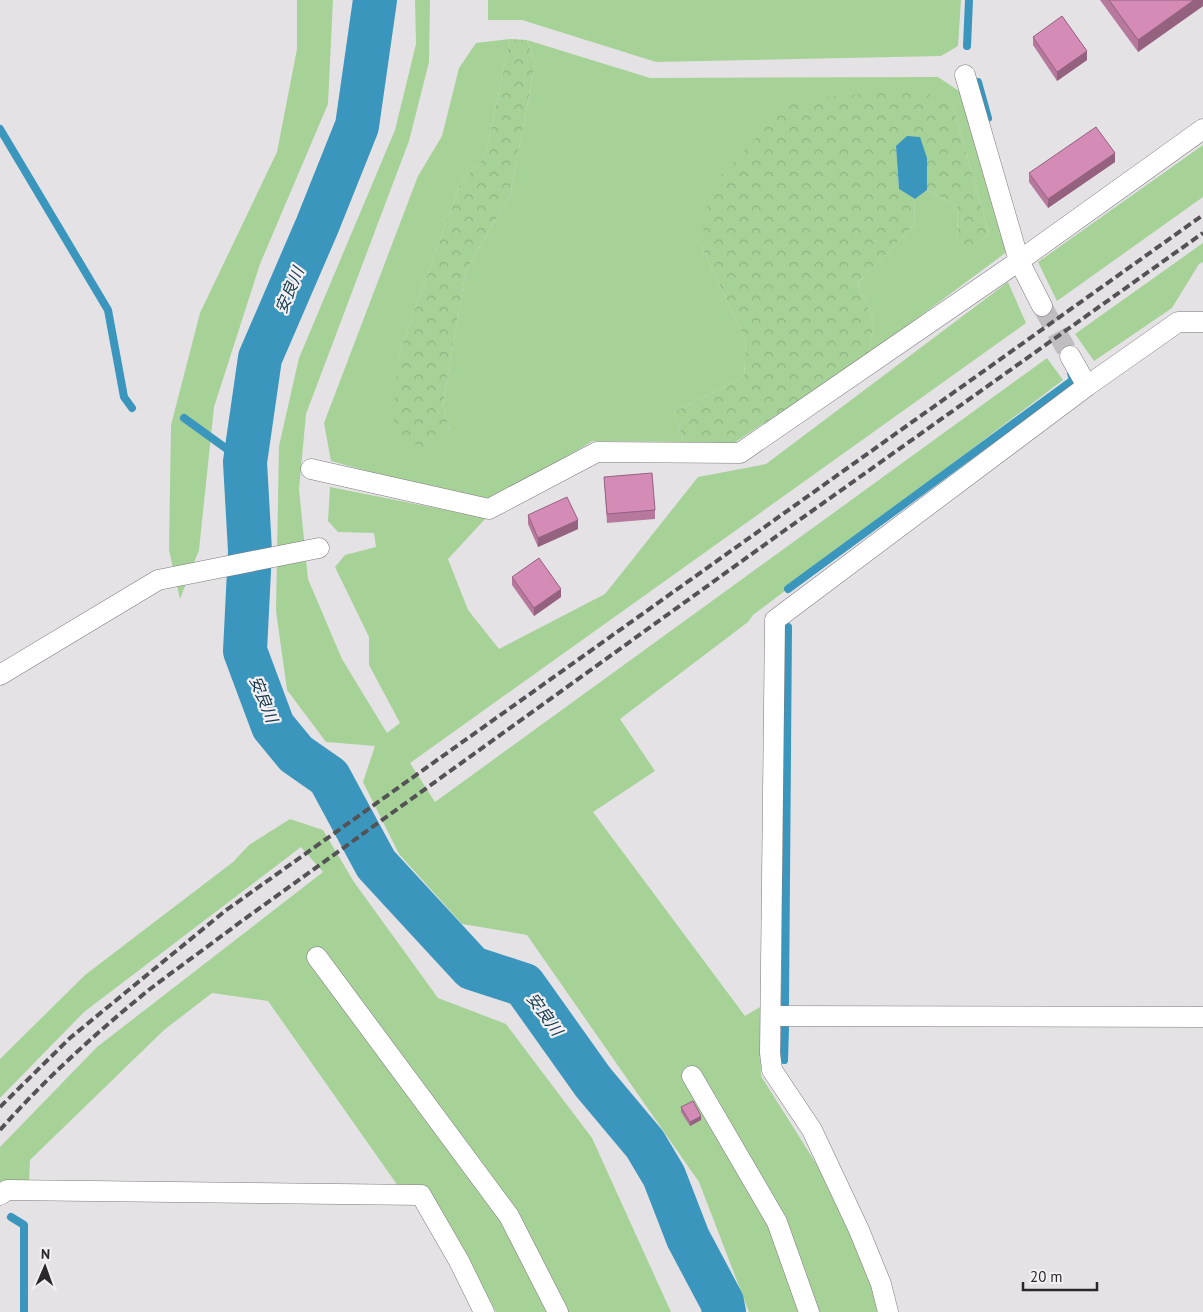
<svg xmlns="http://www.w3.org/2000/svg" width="1203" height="1312" viewBox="0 0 1203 1312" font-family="'PT Sans','Noto Sans JP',sans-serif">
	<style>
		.green { fill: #a6d297 }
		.forest { fill: url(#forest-crowns) }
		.water { fill: #3b96bd }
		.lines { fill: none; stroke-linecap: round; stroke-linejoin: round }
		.stream { stroke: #3b96bd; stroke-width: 8 }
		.river { stroke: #3b96bd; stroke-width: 44 }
		.street-tunnel { stroke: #c0bdc0; stroke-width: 20; stroke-dasharray: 20 10; stroke-linecap: butt }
		.street-casing { stroke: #7d797d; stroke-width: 21 }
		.street { stroke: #fff; stroke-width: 20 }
		.rail { stroke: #545254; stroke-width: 4; stroke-dasharray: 8 4; stroke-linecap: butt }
		.wall { fill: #b6789d }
		.shaded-wall { fill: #94627f }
		.building { fill: #d48cb6; stroke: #94627f }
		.labels { text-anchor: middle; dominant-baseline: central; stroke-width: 4.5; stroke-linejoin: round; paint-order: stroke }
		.water-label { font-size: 16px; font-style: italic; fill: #11394a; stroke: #f3eff3 }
	</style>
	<defs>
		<pattern id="forest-crowns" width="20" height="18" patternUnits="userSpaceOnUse" patternTransform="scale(1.25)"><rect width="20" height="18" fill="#a6d297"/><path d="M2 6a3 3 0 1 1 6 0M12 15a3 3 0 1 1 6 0" fill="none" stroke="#8fb482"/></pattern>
	</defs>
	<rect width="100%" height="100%" fill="#e5e2e6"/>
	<g class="green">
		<polygon points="297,0 333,0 328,104 260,264 214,407 199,550 180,599 169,550 171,425 200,313 277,152 297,49"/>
		<polygon points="415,0 430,0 429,62 409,141 306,414 299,489 308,579 342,659 387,733 400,723 369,665 369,637 335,567 345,555 376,547 374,533 338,532 328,521 330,487 486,518 448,559 468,610 499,649 605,594 698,477 766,464 1008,282 1026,323 410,763 435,802 1047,358 1063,380 753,615 748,622 620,719 655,771 593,812 745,1016 760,1007 761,1076 827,1181 881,1301 882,1312 749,1312 699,1182 527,935 462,924 399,854 363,782 375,746 326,742 287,690 276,611 279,446 299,358 395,130 416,44"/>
		<polygon points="488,0 961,0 958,46 941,56 656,62 522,20 488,20"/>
		<polygon points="510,39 485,157 461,182 398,357 449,430 443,403 466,270 510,196 535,64 527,40 650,78 938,77 962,93 1008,251 869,354 874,321 858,283 914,225 915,199 927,190 958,206 957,239 973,252 989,233 953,107 701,245 746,342 744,377 674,412 684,442 593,441 485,504 331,461 324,423 418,176 442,136 459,68 476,43"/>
		<polygon points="1203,145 1203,197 1057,301 1038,262"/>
		<polygon points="1203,243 1203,262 1199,264 1172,308 1094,361 1075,334"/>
		<polygon points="290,819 323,830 354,882 438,998 506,1024 592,1138 671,1312 496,1312 424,1185 398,1186 268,1001 212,993 164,1030 30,1160 29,1182 0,1186 0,1147 97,1047 323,872 301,847 84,1012 0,1098 0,1059 85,975 233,862 249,845"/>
	</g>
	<g class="forest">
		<polygon points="510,39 527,40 535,64 510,196 466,270 443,403 449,430 422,449 393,428 398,357 461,182 485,157"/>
		<polygon points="922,90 953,107 989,233 973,253 957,239 958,206 927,190 927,158 896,146 899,189 915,199 914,225 858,283 874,321 869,354 734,443 684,442 674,412 744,377 746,342 701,245 711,186 793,99"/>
	</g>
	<polygon class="water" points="907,136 920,137 927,158 927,190 915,199 899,189 896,146"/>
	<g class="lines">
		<g class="stream">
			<polyline points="967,46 969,0"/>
			<polyline points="978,82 988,118"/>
			<polyline points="0,129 108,310 124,397 132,408"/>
			<polyline points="184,418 245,462"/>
			<polyline points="788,589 1073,380 1071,373"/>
			<polyline points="785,1004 788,627"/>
			<polyline points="784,1060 785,1028"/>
			<polyline points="11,1217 24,1225 24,1312"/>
		</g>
		<polyline class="river" points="375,0 357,126 317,226 260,358 245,462 250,551 245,651 273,726 296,754 329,777 376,864 472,968 524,985 593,1082 645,1144 664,1176 688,1238 722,1302 724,1312"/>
		<polyline class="street-tunnel" points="1042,306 1070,356"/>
		<defs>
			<g id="street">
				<polyline points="965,75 1019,261 1042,306"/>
				<polyline points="1070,356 1087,386"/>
				<polyline points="311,469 489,509 597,452 740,453 1019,261 1203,129"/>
				<polyline points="0,675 158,580 319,548"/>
				<polyline points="317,957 509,1216 558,1312"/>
				<polyline points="771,1016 1203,1017"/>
				<polyline points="692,1076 777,1222 809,1312"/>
				<polyline points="0,1195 7,1190 421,1195 459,1261 484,1312"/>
				<polyline points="888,1312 881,1284 859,1230 812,1130 772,1070 770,1053 775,620 1087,386 1178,322 1203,322"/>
			</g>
		</defs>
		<use href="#street" class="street-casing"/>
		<use href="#street" class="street"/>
		<g class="rail">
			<polyline points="0,1107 70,1038 225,911 1203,215"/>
			<path d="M0,1130C45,1079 97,1032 150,989C179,967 210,945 239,923L781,533L1203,233"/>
		</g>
	</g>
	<g class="wall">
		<polygon points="1100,0 1203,0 1203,6 1138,52"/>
		<polygon points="1033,37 1087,60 1057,81 1033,45"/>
		<polygon points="1115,162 1048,208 1029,182 1029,173"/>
		<polygon points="604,477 655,510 655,519 607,523"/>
		<polygon points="528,515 578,529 538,547 528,524"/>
		<polygon points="512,577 561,597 534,616 512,585"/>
		<polygon points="681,1107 701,1120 690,1126 681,1112"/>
	</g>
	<g class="shaded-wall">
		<polygon points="1194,0 1203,0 1203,6 1138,52 1138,40"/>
		<polygon points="1087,51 1087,60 1057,81 1057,72"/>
		<polygon points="1115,153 1115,162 1048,208 1048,199"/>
		<polygon points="578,520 578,529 538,547 538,538"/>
		<polygon points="561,589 561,597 534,616 534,608"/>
		<polygon points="701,1116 701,1120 690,1126 690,1122"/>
	</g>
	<g class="building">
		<polygon points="1109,0 1194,0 1138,40"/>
		<polygon points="1062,16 1087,51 1057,72 1033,37"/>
		<polygon points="1096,127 1115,153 1048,199 1029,173"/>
		<polygon points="652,473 655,510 607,514 604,477"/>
		<polygon points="567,497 578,520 538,538 528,515"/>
		<polygon points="539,558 561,589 534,608 512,577"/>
		<polygon points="693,1101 701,1116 690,1122 681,1107"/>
	</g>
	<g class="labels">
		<g class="water-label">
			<text transform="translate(289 290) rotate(-67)">安良川</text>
			<text transform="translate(264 699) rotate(68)">安良川</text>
			<text transform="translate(545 1014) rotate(54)">安良川</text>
		</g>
	</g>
	<g transform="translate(45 1267) rotate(2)" stroke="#f3eff3" stroke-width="4" paint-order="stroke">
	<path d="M0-4L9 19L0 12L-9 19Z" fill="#2a282a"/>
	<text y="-8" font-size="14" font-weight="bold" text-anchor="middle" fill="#2a282a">N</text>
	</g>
	<path d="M1023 1282v8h74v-8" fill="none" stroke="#2a282a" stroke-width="2.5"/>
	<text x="1030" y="1282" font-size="15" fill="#2a282a" stroke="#f3eff3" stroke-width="4" paint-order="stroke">20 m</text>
</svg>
